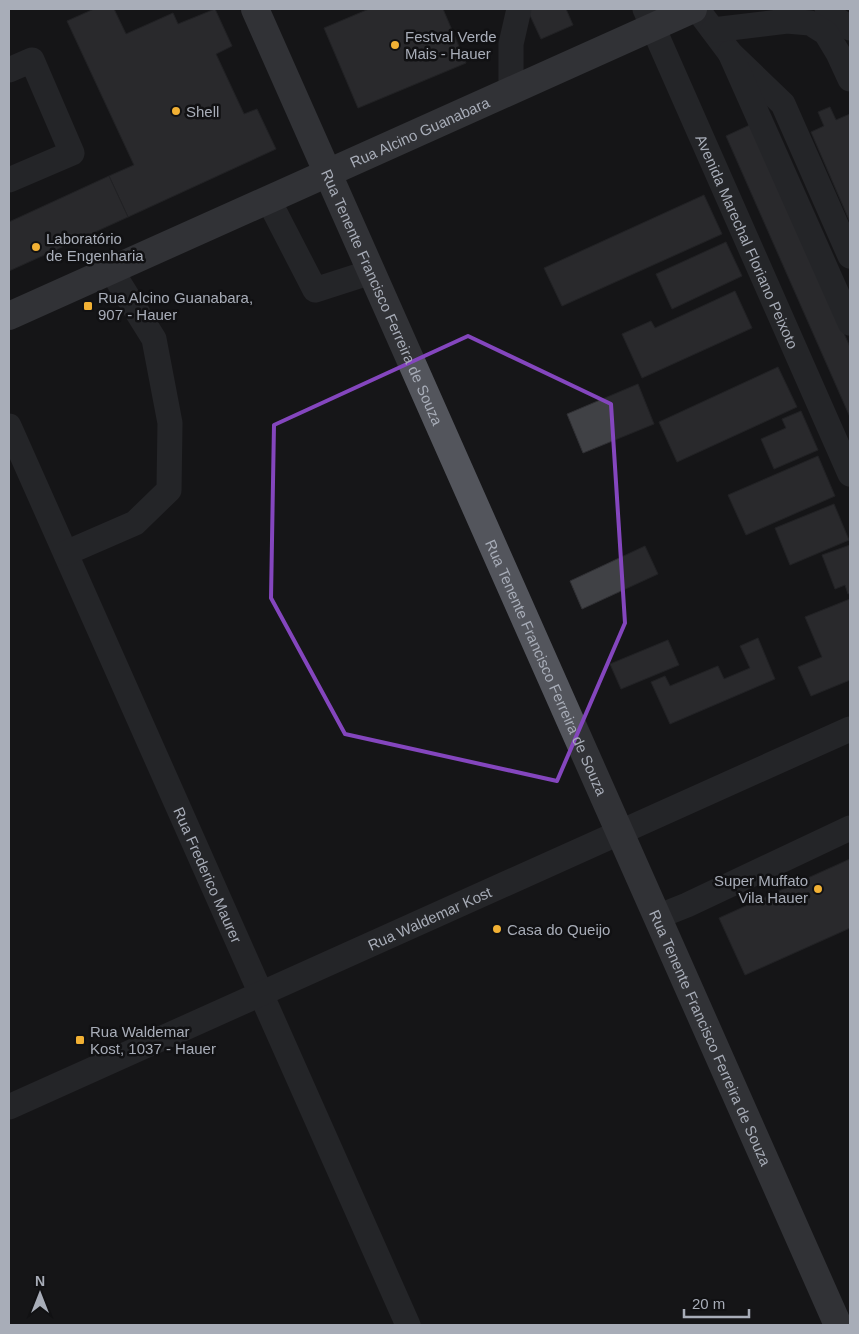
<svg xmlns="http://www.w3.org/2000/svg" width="859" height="1334" viewBox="0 0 859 1334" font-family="Arial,sans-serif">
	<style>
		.building { fill: #404145; stroke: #303034 }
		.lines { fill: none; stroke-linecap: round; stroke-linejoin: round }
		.minor { stroke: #37383d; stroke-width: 25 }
		.major { stroke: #53555c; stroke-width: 28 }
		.marked { fill: none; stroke: #8446be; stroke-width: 4; stroke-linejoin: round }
		.poi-dot { fill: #f2b134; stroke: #111113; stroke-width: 2 }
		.labels { text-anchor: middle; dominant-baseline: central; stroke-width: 5; stroke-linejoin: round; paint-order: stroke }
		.poi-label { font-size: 15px; fill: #a8adb8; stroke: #111113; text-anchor: start }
		.street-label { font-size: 15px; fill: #a8adb8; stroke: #111113 }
	</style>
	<rect width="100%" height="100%" fill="#161618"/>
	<g class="building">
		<polygon points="94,9 114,9 126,34 173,13 178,24 215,9 232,46 216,54 244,114 257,109 276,149 128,217 109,176 134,165 67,21"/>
		<polygon points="369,9 443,9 466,63 358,108 324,28"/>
		<polygon points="527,9 566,9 573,25 541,39"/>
		<polygon points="830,107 836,120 850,114 850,222 811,132 824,126 818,112"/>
		<polygon points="752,124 850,347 850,417 726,136"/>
		<polygon points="109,176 128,217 9,271 9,222"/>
		<polygon points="704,195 722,234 562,306 544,268"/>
		<polygon points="726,242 742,276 672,309 656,274"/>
		<polygon points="735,291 752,328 642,378 622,334 651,321 655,328"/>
		<polygon points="778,367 797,407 677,462 659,422"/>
		<polygon points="638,384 654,424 583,453 567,414"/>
		<polygon points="801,411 818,450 774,469 761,439 786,428 782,419"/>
		<polygon points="818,456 835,496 746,535 728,495"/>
		<polygon points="834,504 849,540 790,565 775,528"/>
		<polygon points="850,545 850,593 848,594 845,585 835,589 822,555"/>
		<polygon points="645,546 658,574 582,609 570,581"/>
		<polygon points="850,599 850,680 811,696 798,667 822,657 805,617"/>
		<polygon points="758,638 775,679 670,724 651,682 665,676 670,686 718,666 724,679 750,668 740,646"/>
		<polygon points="668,640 679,665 621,689 610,664"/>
		<polygon points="850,859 850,928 745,975 719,918"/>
	</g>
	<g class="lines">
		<g class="minor">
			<path id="s1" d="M645,9L850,474"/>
			<polyline points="697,9 730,53 783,104 850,256"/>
			<polyline points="827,9 833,17 850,28"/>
			<polyline points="713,30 787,21 810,23 826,33 838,53 850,79"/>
			<polyline points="730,53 850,323"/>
			<polyline points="9,70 32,60 72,153 9,180"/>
			<polyline points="511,91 511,44 519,9"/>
			<polyline points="268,199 315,290 371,272"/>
			<path id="s2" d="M9,426L408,1325"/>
			<polyline points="66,553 135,523 169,490 170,423 154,339 111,270"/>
			<polyline points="657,917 687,905 850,828"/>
			<path id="s3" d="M9,1107L850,729"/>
		</g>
		<g class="major">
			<path id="s4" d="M255,9L838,1325"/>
			<path id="s5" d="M9,316L693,9"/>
		</g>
	</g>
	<path d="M0 0H859V1334H0ZM468,336L611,404L625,623L557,781L345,734L271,598L274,425Z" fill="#161618" fill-opacity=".55" fill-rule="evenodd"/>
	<path class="marked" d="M468,336L611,404L625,623L557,781L345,734L271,598L274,425Z"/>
	<g class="poi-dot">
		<circle cx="395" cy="45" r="5"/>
		<circle cx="176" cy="111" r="5"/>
		<circle cx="36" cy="247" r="5"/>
		<rect x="83" y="301" width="10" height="10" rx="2.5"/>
		<circle cx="818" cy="889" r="5"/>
		<circle cx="497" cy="929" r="5"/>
		<rect x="75" y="1035" width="10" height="10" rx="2.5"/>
	</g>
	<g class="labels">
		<g class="poi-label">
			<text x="405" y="36">Festval Verde<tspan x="405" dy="17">Mais - Hauer</tspan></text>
			<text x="186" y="111">Shell</text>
			<text x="46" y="238">Laboratório<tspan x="46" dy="17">de Engenharia</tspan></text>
			<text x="98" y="297">Rua Alcino Guanabara,<tspan x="98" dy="17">907 - Hauer</tspan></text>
			<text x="808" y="880" text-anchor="end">Super Muffato<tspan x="808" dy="17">Vila Hauer</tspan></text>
			<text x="507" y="929">Casa do Queijo</text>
			<text x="90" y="1031">Rua Waldemar<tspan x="90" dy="17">Kost, 1037 - Hauer</tspan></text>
		</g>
		<g class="street-label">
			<text stroke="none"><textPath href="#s5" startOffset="450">Rua Alcino Guanabara</textPath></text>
			<text stroke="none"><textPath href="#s1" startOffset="254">Avenida Marechal Floriano Peixoto</textPath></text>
			<text stroke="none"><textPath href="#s4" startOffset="315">Rua Tenente Francisco Ferreira de Souza</textPath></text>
			<text stroke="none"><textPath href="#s4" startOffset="720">Rua Tenente Francisco Ferreira de Souza</textPath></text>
			<text stroke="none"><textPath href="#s2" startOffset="491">Rua Frederico Maurer</textPath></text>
			<text stroke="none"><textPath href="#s3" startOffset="461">Rua Waldemar Kost</textPath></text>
			<text stroke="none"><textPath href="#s4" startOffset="1125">Rua Tenente Francisco Ferreira de Souza</textPath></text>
		</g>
	</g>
	<rect width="859" height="1334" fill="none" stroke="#a8adb8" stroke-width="20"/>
	<g transform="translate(40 1294)" stroke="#111113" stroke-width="4" paint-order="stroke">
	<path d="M0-4L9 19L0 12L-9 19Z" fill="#a8adb8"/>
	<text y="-8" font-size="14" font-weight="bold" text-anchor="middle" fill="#a8adb8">N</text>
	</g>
	<path d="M684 1309v8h65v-8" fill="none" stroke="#a8adb8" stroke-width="2.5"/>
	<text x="692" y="1309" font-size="15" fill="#a8adb8" stroke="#111113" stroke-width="4" paint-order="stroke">20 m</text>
</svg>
